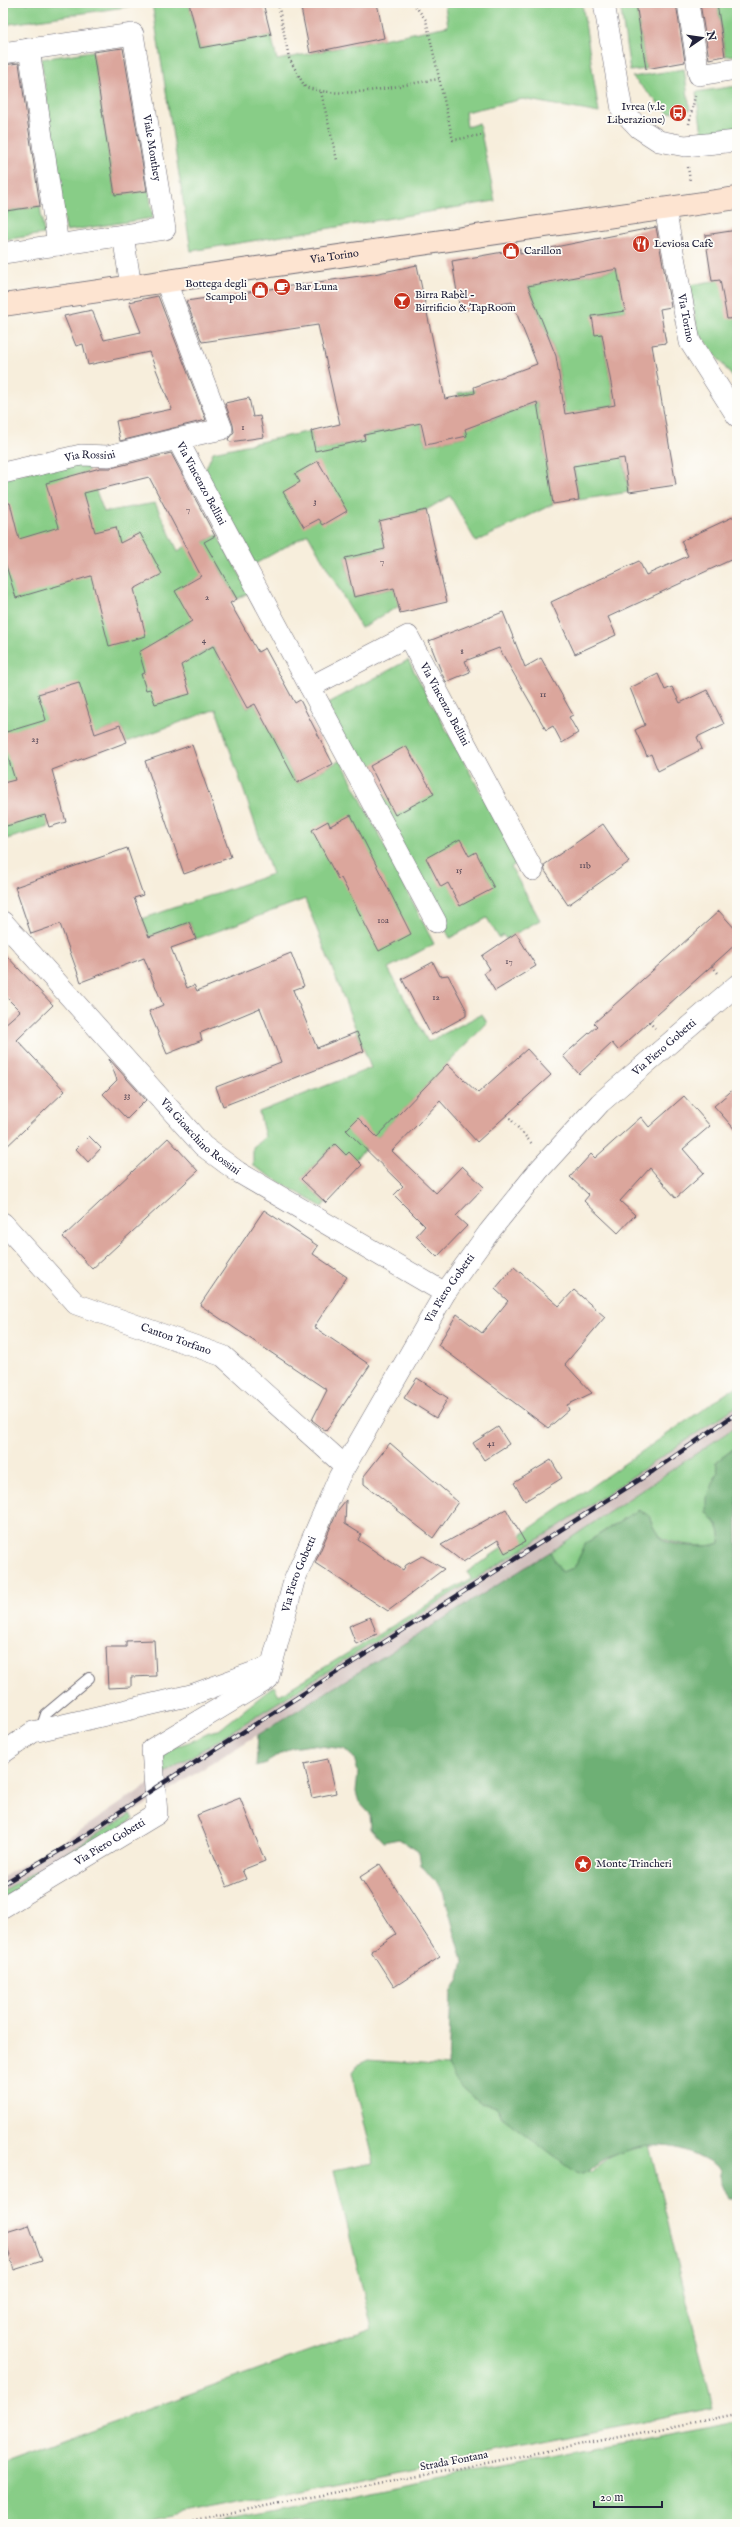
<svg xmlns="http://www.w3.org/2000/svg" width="740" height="2527" viewBox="0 0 740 2527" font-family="'IM FELL English',serif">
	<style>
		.industrial { fill: #d1c0bd }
		.green { fill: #88cd87; stroke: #557861 }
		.forest { fill: #6eb074; stroke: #486958 }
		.building { fill: #dba69c; fill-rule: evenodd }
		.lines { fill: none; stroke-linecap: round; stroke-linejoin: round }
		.lane-casing { stroke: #6d6973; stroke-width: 12 }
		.street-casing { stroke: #6d6973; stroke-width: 22 }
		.secondary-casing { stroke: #6d6973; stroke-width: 24 }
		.path { stroke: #6d6973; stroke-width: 2.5; stroke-dasharray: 1 3; stroke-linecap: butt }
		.lane { stroke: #fff; stroke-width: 10 }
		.street { stroke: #fff; stroke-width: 21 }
		.secondary { stroke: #fde4d1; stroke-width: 22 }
		.rail-casing { stroke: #22223b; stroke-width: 4.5 }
		.rail { stroke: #fdfcf7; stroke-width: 3; stroke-dasharray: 9; stroke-linecap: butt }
		.labels { text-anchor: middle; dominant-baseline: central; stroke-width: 3.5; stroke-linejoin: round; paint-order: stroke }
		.number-label { font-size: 9px; fill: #504353 }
		.poi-label { font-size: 11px; fill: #22223b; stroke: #fdfcf7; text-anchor: start }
		.street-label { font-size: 11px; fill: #22223b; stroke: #fdfcf7 }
	</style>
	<rect width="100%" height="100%" fill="#fdfcf7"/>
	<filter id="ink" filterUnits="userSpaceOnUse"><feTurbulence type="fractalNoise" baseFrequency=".025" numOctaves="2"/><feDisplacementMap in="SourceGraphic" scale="8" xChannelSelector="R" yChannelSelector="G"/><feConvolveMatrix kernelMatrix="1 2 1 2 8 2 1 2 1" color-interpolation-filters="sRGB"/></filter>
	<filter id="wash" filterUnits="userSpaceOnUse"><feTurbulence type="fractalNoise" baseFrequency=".012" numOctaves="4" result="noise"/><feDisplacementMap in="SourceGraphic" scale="16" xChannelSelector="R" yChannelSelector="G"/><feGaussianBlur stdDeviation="0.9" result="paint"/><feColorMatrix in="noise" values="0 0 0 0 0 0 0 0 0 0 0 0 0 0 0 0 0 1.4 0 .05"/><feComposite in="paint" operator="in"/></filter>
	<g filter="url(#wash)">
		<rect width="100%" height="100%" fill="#f7eedc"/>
		<polygon class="industrial" points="737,1406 737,1426 557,1548 81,1845 3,1891 3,1877 75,1834 165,1773 550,1532"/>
		<g class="green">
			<polygon points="3,3 189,3 200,48 217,44 236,18 242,41 271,35 277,60 448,26 445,6 460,3 582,3 599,113 523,99 465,112 467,127 479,123 495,201 191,251 152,3 3,25"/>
			<polygon points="620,3 636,3 646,69 630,71"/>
			<polygon points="717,3 737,3 737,55 725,56"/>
			<polygon points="93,51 115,195 149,190 153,218 66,231 41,59"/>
			<polygon points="684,69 690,110 668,113 632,77"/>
			<polygon points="737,86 737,127 702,133 696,92"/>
			<polygon points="3,192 6,211 40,206 44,234 3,240"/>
			<polygon points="628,267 625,311 593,316 602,334 615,405 580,411 623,458 629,492 579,500 556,356 528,286"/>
			<polygon points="720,280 737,290 737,383 698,332 689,285"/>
			<polygon points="479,389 491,420 537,402 553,504 476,542 450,496 426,510 379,521 385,549 345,558 354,597 394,588 399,606 361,628 308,534 255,564 204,473 213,452 311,431 315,451 365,440 364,435 388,430 417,406 426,445 466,436 458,393"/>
			<polygon points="84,459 104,512 155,503 178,551 186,546 189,550 217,535 250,592 237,599 218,566 187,584 195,619 177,630 193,658 213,647 247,708 255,704 297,783 341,760 434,944 388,968 428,1042 482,1014 487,1023 356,1159 346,1155 335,1144 301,1179 326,1203 322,1207 253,1166 253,1147 265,1137 259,1112 371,1068 305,899 196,939 189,922 149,937 142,919 272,874 216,709 127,742 120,725 18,763 40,795 49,827 3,840 3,478"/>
			<polygon points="408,660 519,862 511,867 540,920 506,939 503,935 499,938 487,918 450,938 323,706"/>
			<path d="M737,1386V1406L550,1532L165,1773C155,1747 180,1747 196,1739C204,1734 209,1731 219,1730L274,1686L279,1695L471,1578L467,1572Z"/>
			<path d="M737,1426V1446L716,1462L718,1472L712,1483L707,1512C716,1521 722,1529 720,1543C710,1547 701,1546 690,1545C668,1542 655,1540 649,1515L624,1518L586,1543L574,1568L561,1572L550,1552Z"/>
			<polygon points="131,1814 134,1819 3,1898 3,1891"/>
			<path d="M368,2060L448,2066C459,2087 474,2101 496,2107L502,2117L591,2172C606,2156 628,2148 649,2145L713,2408L133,2524H3V2462L372,2328L334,2170L374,2162L352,2072L357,2065Z"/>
			<polygon points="737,2422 737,2524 215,2524 411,2484"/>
		</g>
		<path class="forest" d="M737,1446V2199H728L721,2183V2169C689,2147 660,2139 623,2152C616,2155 607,2157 601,2161C590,2168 592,2171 578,2175L502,2117L496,2107L481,2103L471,2095L456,2081L448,2066L451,1993L459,1978L463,1961L443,1891L421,1865L419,1852L399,1839L383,1842L371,1829L370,1814L359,1802L356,1792L358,1772L354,1758L344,1749L312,1745L291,1748L266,1763L256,1766L258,1735L550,1552L561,1572L574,1568L586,1543L638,1510L649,1515C651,1524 656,1534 664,1540C674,1547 709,1548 720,1543C722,1530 715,1521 707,1512V1498L718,1472L716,1462Z"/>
		<g id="blocks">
			<g class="building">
				<polygon points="189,3 263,3 271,35 200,48"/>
				<polygon points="300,3 377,3 384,38 310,53"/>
				<polygon points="636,3 676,3 685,62 646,69"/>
				<polygon points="700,3 717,3 725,56 709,59"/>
				<polygon points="123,48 147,191 115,195 93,52"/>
				<polygon points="19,63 40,206 6,211 3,190 3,65"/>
				<path d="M656,227L671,307L660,309L666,343L652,345L676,485L629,492L624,458L573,466L579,500L553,504L537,402L465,429L467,436L426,445L421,423L364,435L365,440L315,451L311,431L340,424L318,325L202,342L186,301L374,274L417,265L445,399L475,393L474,387L537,364L512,302L460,311L452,261L520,249V254ZM617,269L625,311L592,316L595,335L602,334L615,405L565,414L556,356L528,286Z"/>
				<polygon points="737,230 737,318 727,319 720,280 712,281 705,235"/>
				<polygon points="158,296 206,420 120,441 116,421 172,409 149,352 88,365 83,344 76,346 64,316 92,310 104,340 141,332 129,302"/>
				<polygon points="249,398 253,417 260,416 264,437 230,442 228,439 234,432 233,425 225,403"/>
				<polygon points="171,453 215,536 204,542 237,599 230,603 258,652 265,648 295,703 300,700 333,764 297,783 255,704 247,708 213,646 181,665 190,694 155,704 150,689 146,690 141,674 145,673 139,652 192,621 175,591 201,576 149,477 84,493 95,532 116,527 120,543 140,533 162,574 134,589 146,636 109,646 91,576 16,598 3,556 3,503 10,503 19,539 59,527 46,483 100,468 111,468"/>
				<polygon points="318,461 347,511 323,525 319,519 304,527 283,492 300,482 295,474"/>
				<polygon points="426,510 447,602 400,613 394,588 354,597 345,558 385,549 379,521"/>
				<polygon points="737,515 737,557 608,617 616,635 575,654 551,602 639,561 646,575 688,556 681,541"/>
				<polygon points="503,612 525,667 541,658 573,715 569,717 578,733 562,743 553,726 546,730 499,648 465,661 470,672 446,682 443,676 429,641"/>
				<polygon points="658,674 665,690 672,687 680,703 707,690 724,724 697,737 702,749 658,771 651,754 647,756 635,730 645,725 630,688"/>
				<polygon points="79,682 95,734 120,725 127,742 52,770 66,822 49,827 45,815 3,827 3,783 15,780 3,741 3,733 46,720 38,694"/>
				<polygon points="192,745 231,857 184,874 145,761"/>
				<polygon points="406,746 434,794 395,815 370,766"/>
				<polygon points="351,815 411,934 379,951 341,878 338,879 312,830 328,821 330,826"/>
				<polygon points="603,824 629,862 568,905 545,871 544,865"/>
				<polygon points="460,839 469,856 476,852 494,888 460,906 448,883 441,887 426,858"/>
				<polygon points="127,848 143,895 134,898 149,937 189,922 196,939 171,948 187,988 194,985 197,991 291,953 304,986 293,990 317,1048 357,1032 364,1051 223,1106 216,1087 281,1062 260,1008 200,1033 202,1040 167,1054 149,1011 163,1005 144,958 81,982 60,924 31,934 15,887"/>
				<polygon points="719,911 737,931 737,943 618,1050 612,1043 579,1074 563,1056 597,1026 594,1023"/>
				<polygon points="516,933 536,966 495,991 484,973 490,969 482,956"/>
				<polygon points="3,952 53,1005 17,1040 65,1091 3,1150 3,1026 20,1011 3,994"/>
				<polygon points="433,962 440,976 448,975 466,1009 466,1016 431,1035 402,979"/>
				<polygon points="527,1049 551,1075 477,1142 440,1101 392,1151 436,1193 462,1166 484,1187 456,1216 467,1226 437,1257 416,1236 425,1226 394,1195 403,1186 346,1130 358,1118 377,1137 447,1064 478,1093"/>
				<polygon points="109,1059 146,1100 127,1119 103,1094 117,1080"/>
				<polygon points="737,1086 737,1132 714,1106"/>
				<polygon points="684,1096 710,1126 683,1149 704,1173 676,1198 650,1168 620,1201 635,1215 618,1233 584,1201 589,1195 570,1177 591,1154 595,1158 641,1117 649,1127"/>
				<polygon points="89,1136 101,1148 88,1162 76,1149"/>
				<polygon points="168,1138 198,1171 92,1269 63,1237"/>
				<polygon points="335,1144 346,1155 349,1152 362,1165 326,1203 301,1179"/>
				<polygon points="264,1210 318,1246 313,1254 347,1277 314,1327 370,1365 326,1431 312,1420 327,1390 200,1305"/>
				<polygon points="514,1267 559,1306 574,1290 605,1317 565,1364 592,1393 567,1405 569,1410 548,1428 438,1345 457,1314 482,1333 508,1301 495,1289"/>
				<polygon points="417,1378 448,1398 436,1418 404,1398"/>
				<polygon points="498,1427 509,1444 484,1460 473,1443"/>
				<polygon points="390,1443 458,1502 433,1538 364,1484 364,1476"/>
				<polygon points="551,1460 562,1478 525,1501 514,1483"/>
				<polygon points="346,1500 345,1524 361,1534 358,1540 403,1570 406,1565 422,1556 444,1569 388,1611 315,1563 338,1510"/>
				<polygon points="506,1509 525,1542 505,1553 498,1540 463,1562 441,1545"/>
				<polygon points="370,1617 377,1634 356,1644 349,1626"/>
				<polygon points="154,1640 156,1676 131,1677 131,1687 108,1688 106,1647 126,1647 126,1641"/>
				<polygon points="328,1759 336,1793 312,1798 304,1764"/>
				<polygon points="240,1798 265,1861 242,1870 246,1879 227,1887 197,1815"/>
				<polygon points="380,1864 440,1957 394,1987 371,1951 396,1934 360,1877"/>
				<polygon points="29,2225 42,2261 14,2270 3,2233"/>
			</g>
		</g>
	</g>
	<g filter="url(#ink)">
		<use href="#blocks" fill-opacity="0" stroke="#6d6973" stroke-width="1"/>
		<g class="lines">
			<defs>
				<polyline id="lane" points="41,1729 46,1714 89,1678"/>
				<g id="street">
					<polyline points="604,3 622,110 639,128 659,141 685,146 737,141"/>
					<polyline points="688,3 699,75 737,69"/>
					<polyline points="29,49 58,245"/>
					<path id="s1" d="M3,53L133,34L165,229L3,253"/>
					<path id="s2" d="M665,209L690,342L737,416"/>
					<polyline points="123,235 131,287"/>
					<path id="s3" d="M166,282L222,429L177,439L436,922"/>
					<path id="s4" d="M3,473L81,455L108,456L177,439"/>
					<path id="s5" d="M310,687L408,636L533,870"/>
					<path id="s6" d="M3,922L203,1146L238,1172L445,1293"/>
					<path id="s7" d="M3,1223L76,1304L223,1356L345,1466"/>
					<polyline points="3,1753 33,1732 191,1695 271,1666"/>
					<path id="s8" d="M3,1907L157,1814L152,1749L268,1679L294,1581L339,1477L445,1293L489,1232L539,1170L600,1103L737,985"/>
				</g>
				<g id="secondary">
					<path id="s9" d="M3,305L737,198"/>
				</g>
			</defs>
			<use href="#lane" class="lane-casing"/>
			<use href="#street" class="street-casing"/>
			<use href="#secondary" class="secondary-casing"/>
			<g class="path">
				<path d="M278,3L289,58L305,87C347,101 396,85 439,79"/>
				<polyline points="413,3 426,20 453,140 482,135"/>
				<polyline points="321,92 337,160"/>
				<polyline points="689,124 695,96"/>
				<polyline points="688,167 690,181"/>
				<polyline points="712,966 718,973"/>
				<polyline points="649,1022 655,1028"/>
				<polyline points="507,1115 533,1145"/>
				<polyline points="173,2524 737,2414"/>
			</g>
			<use href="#lane" class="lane"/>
			<use href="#street" class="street"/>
			<use href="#secondary" class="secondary"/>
			<defs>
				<polyline id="rail" points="3,1884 81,1838 155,1788 653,1471 737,1413"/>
			</defs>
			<use href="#rail" class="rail-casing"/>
			<use href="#rail" class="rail"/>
		</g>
	</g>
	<defs>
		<symbol id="bus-disc" viewBox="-11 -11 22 22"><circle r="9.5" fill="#c8321e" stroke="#fdfcf7"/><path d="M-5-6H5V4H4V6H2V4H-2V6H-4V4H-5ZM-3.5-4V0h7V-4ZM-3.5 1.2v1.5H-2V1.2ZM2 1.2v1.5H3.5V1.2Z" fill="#fff"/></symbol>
		<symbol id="restaurant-disc" viewBox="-11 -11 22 22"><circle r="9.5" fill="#c8321e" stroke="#fdfcf7"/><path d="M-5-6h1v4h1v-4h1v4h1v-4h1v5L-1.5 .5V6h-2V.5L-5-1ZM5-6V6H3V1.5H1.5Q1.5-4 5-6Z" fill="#fff"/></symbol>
		<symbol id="shop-disc" viewBox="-11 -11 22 22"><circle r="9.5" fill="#c8321e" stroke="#fdfcf7"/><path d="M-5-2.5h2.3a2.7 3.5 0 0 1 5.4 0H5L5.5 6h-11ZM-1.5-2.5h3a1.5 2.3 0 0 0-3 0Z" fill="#fff"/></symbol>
		<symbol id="cafe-disc" viewBox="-11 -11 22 22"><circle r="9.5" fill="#c8321e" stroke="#fdfcf7"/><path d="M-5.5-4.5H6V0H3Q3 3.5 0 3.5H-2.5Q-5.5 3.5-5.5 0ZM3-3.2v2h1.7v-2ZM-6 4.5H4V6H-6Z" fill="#fff"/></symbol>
		<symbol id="bar-disc" viewBox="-11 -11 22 22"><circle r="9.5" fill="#c8321e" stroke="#fdfcf7"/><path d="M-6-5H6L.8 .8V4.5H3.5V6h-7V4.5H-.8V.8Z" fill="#fff"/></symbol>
		<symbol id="sight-disc" viewBox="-11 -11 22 22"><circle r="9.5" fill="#c8321e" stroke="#fdfcf7"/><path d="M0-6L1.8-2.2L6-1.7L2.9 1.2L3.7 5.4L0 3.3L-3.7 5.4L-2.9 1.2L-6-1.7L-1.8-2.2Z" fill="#fff"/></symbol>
	</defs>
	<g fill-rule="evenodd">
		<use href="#bus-disc" x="668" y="103" width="20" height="20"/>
		<use href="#restaurant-disc" x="631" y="234" width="20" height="20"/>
		<use href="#shop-disc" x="501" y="241" width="20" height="20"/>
		<use href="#cafe-disc" x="272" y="277" width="20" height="20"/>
		<use href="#shop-disc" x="250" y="280" width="20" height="20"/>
		<use href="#bar-disc" x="392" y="291" width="20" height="20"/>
		<use href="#sight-disc" x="573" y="1854" width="20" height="20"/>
	</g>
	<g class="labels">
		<g class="number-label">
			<text x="243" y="427">1</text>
			<text x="315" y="501">3</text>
			<text x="188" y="509">7</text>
			<text x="382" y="561">7</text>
			<text x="207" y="597">2</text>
			<text x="204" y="640">4</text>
			<text x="462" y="651">8</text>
			<text x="543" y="694">11</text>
			<text x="35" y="739">23</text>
			<text x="585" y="865">11b</text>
			<text x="459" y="870">15</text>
			<text x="383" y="920">10a</text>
			<text x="509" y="961">17</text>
			<text x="436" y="997">12</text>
			<text x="127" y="1095">33</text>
			<text x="491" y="1443">41</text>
		</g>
		<g class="poi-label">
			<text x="665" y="107" text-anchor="end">Ivrea (v.le<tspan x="665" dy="13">Liberazione)</tspan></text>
			<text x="654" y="244">Leviosa Cafè</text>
			<text x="524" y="251">Carillon</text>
			<text x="247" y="284" text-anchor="end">Bottega degli<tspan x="247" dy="13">Scampoli</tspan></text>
			<text x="295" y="287">Bar Luna</text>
			<text x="415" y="295">Birra Rabèl -<tspan x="415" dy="13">Birrificio &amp; TapRoom</tspan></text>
			<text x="596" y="1864">Monte Trincheri</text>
		</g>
		<g class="street-label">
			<text stroke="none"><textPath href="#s1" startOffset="247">Viale Monthey</textPath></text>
			<text stroke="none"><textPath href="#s9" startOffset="335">Via Torino</textPath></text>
			<text stroke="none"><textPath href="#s2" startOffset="111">Via Torino</textPath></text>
			<text stroke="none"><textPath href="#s4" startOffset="89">Via Rossini</textPath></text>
			<text stroke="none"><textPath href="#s3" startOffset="254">Via Vincenzo Bellini</textPath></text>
			<text stroke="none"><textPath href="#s5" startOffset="188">Via Vincenzo Bellini</textPath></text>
			<text stroke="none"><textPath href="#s8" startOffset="1138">Via Piero Gobetti</textPath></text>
			<text stroke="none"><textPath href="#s6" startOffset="292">Via Gioacchino Rossini</textPath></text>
			<text stroke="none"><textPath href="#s8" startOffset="814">Via Piero Gobetti</textPath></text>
			<text stroke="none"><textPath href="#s7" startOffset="215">Canton Torfano</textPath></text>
			<text stroke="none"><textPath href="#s8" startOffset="490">Via Piero Gobetti</textPath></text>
			<text stroke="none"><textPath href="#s8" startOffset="125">Via Piero Gobetti</textPath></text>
			<text transform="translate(454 2461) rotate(-11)">Strada Fontana</text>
		</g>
	</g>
	<rect width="740" height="2527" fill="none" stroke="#fdfcf7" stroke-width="16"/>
	<g transform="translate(702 38) rotate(77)" stroke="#fdfcf7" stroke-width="3" paint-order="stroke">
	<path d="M0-3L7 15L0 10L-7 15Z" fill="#22223b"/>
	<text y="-6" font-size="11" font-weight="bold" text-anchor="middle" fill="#22223b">N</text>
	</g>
	<path d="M594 2501v6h68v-6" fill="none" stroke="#22223b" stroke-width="2"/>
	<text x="600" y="2501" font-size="12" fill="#22223b" stroke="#fdfcf7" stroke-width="3" paint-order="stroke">20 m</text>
</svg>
